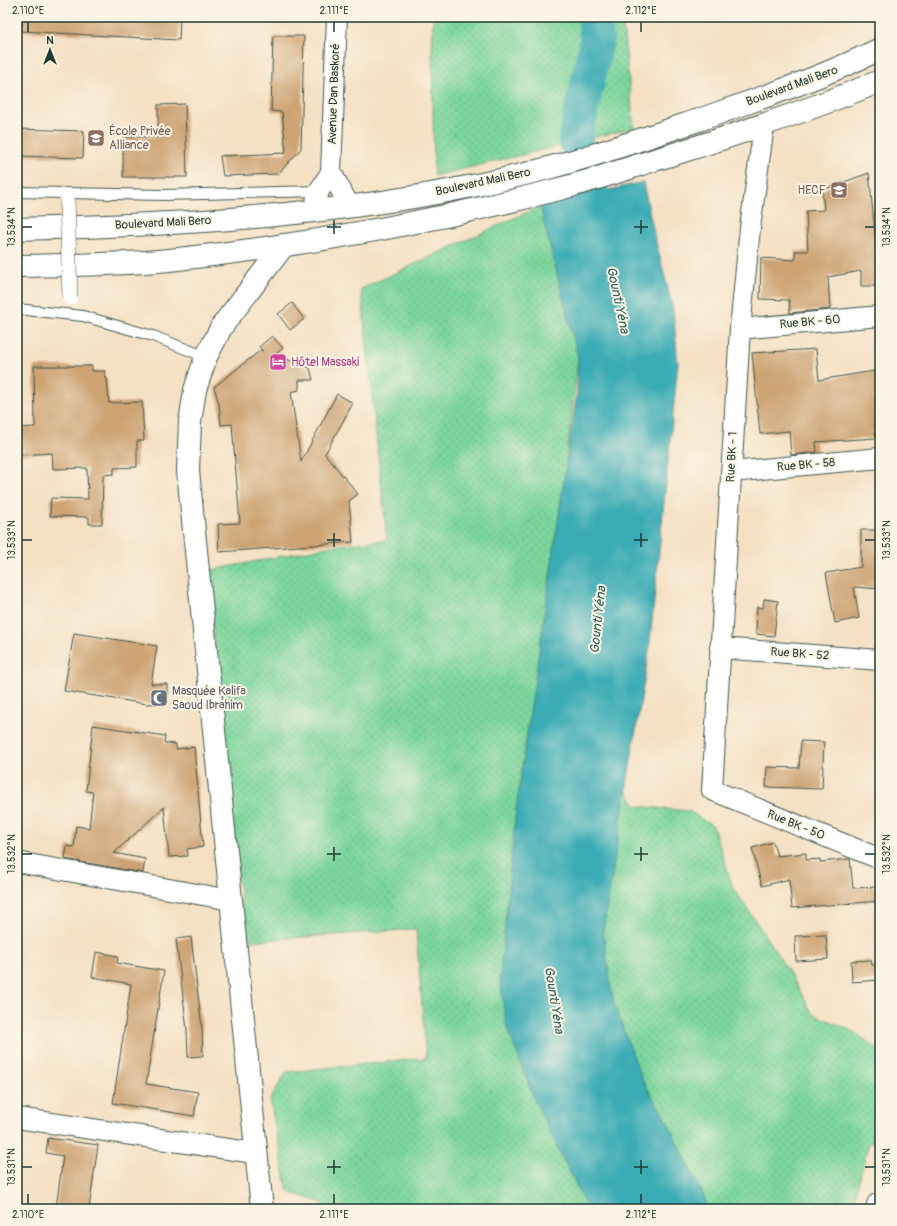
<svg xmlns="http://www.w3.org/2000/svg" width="897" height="1226" viewBox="0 0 897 1226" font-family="Pangolin,sans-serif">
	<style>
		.grass { fill: url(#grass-dots); stroke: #4e8a68 }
		.water { fill: #3bacb5; stroke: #2d7474 }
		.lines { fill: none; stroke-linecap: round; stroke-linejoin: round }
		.river { stroke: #3bacb5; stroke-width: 34 }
		.building { fill: #cda373 }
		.service-casing { stroke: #3f5549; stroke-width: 12 }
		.minor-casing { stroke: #3f5549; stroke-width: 22 }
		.tertiary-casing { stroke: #3f5549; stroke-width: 24 }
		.primary-casing { stroke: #3f5549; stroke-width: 24 }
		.service { stroke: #fff; stroke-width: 10 }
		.minor { stroke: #fff; stroke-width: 20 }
		.tertiary { stroke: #fff; stroke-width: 22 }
		.primary { stroke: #fff; stroke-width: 22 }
		.pedestrian-bridge-casing { stroke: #3f5549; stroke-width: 16; stroke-linecap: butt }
		.pedestrian-bridge { stroke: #fff; stroke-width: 15 }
		.ticks { fill: none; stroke: #1f3d34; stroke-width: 1.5 }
		.labels { text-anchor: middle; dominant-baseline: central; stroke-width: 4; stroke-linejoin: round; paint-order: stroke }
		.street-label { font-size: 12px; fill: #1f3d34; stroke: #fcf5e5 }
		.education-label { font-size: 12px; fill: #785e54; stroke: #fcf5e5; text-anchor: start }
		.hotel-label { font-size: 12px; fill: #b23c85; stroke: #fcf5e5; text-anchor: start }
		.worship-label { font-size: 12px; fill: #5b616d; stroke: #fcf5e5; text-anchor: start }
		.water-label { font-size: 13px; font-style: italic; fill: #275e5b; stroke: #fcf5e5 }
		.neatline { fill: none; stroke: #1f3d34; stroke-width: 1.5 }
		.ticks-label { font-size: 10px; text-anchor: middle; fill: #1f3d34 }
	</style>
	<defs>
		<pattern id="grass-dots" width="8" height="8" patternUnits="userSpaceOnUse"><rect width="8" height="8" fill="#7cd69d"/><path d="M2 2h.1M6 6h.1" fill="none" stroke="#65af81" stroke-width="1.8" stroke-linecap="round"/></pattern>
	</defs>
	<rect width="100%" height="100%" fill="#fcf5e5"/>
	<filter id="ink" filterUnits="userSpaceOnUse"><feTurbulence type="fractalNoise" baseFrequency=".025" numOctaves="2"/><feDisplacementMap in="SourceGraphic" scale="8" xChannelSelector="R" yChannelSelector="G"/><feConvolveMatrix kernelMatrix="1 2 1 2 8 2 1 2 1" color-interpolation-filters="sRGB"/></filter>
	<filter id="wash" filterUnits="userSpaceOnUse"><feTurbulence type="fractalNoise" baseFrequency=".012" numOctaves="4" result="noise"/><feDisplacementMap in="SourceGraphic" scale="16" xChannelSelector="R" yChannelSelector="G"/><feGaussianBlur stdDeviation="0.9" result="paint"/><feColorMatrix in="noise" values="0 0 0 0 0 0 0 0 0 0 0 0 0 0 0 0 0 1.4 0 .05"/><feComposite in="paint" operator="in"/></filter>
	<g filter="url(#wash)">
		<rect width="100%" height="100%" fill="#f4e0c3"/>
		<g class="grass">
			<polygon points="433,17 622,17 634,128 434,176 432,51"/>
			<polygon points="540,206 578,357 565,474 539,652 636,806 689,811 713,826 733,887 789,972 813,1014 851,1030 880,1051 880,1138 869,1143 853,1203 849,1209 324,1209 323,1203 288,1192 270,1100 286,1072 426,1058 416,929 251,941 243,925 207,571 333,546 387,540 361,289"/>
		</g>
		<polygon class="water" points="643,182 655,238 673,308 678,364 649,651 603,931 613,1001 642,1079 667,1121 710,1209 588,1209 536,1104 506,1024 500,977 516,809 577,392 578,357 540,206"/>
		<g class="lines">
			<polyline class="river" points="594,17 597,39 575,139 606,239"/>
		</g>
		<g id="blocks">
			<g class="building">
				<polygon points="23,17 180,17 179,40 21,31"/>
				<polygon points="273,36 304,36 301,149 278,174 223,176 220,156 286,153 282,112 271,111"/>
				<polygon points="185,104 187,177 123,177 123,137 158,137 158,105"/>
				<polygon points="17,129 84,131 83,158 17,156"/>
				<polygon points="869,173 877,254 880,254 880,286 861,286 861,271 828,277 830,309 790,313 789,300 760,299 761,258 795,260 795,251 808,251 806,211 824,210 822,190"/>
				<polygon points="292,303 304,319 290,330 278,314"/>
				<polygon points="272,336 283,348 275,355 310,368 313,380 299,380 299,390 291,392 301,462 337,394 353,403 325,454 358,494 349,501 353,542 219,552 218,524 240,523 232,424 221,425 219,404 214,387 261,350 263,351 259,347"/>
				<polygon points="816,349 819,380 880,370 880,417 874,417 876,438 816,442 817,452 791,455 789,431 760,434 752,353"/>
				<polygon points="34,366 92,366 92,371 105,371 105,378 107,378 109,403 142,402 144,441 137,441 137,467 114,468 114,474 103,475 102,524 89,524 89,517 50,516 51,498 88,499 87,468 53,469 52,453 20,455 18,428 35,427"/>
				<polygon points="861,530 880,530 880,589 854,587 859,618 835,623 826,573 861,567"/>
				<polygon points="764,599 778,601 774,636 756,634 757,607 763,608"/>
				<polygon points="74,633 157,646 151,684 167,684 167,703 147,704 64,691"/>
				<polygon points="93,725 165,736 164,743 176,744 176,749 194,747 203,847 187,849 188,856 169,857 164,807 114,853 145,859 143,873 65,859 67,846 74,847 76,826 89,828 93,792 86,791"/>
				<polygon points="801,741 824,742 822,789 766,787 767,767 799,768"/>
				<polygon points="773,842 777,856 806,853 806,860 820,859 820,862 850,859 853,888 880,887 880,901 792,908 789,879 762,886 752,848"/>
				<polygon points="826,935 828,959 796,961 795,936"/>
				<polygon points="191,937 202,1028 203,1056 188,1057 187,1030 176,939"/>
				<polygon points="96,952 118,956 117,963 164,971 146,1084 198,1092 194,1116 113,1103 131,984 92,977"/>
				<polygon points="871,960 872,965 880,966 880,980 852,982 851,961"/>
				<polygon points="48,1138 98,1145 89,1209 56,1209 63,1156 46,1153"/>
			</g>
		</g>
	</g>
	<g filter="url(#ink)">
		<use href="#blocks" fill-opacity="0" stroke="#3f5549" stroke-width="1"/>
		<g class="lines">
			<defs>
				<g id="service">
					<polyline points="17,192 163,195 319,191"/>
					<polyline points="17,309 83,316 153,336 206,357"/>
				</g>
				<g id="minor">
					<polyline points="764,125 750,228 740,329 712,790 880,859"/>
					<polyline points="331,172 350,207"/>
					<polyline points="313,212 319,191 331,172 337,17"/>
					<polyline points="740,329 880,316"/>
					<polyline points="731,472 880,458"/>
					<polyline points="720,648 880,660"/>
					<polyline points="17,862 231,900"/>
					<polyline points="17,1118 255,1153"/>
					<polyline points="877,1204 879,1209"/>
				</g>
				<polyline id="tertiary" points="262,1209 188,471 190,422 195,390 206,357 222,326 284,245"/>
				<g id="primary">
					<path d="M17,229C179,225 342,216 500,180C572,164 640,140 710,116C767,96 825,76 880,49"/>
					<path d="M17,266C67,265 118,265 169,260C302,246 434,222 563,188C601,178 637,165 674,154C744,132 813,109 880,81"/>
				</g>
			</defs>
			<use href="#service" class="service-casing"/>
			<use href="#minor" class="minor-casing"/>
			<use href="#tertiary" class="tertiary-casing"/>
			<use href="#primary" class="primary-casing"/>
			<use href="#service" class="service"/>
			<use href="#minor" class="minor"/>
			<use href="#tertiary" class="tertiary"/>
			<use href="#primary" class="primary"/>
			<defs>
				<polyline id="pedestrian-bridge" points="67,200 70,297"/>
			</defs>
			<use href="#pedestrian-bridge" class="pedestrian-bridge-casing"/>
			<use href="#pedestrian-bridge" class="pedestrian-bridge"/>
		</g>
	</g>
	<path class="ticks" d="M28,22V32M334,22V32M641,22V32M334,220V234M641,220V234M22,227H32M327,227H341M634,227H648M865,227H875M334,533V547M641,533V547M22,540H32M327,540H341M634,540H648M865,540H875M334,847V861M641,847V861M22,854H32M327,854H341M634,854H648M865,854H875M334,1160V1174M641,1160V1174M22,1167H32M327,1167H341M634,1167H648M865,1167H875M28,1194V1204M334,1194V1204M641,1194V1204"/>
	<defs>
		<symbol id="school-square" viewBox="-11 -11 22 22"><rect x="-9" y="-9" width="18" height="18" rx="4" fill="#8d6e63" stroke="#fcf5e5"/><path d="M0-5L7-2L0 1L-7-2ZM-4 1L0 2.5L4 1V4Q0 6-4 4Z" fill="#fff"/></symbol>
		<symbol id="university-square" viewBox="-11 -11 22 22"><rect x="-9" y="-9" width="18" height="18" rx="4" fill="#8d6e63" stroke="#fcf5e5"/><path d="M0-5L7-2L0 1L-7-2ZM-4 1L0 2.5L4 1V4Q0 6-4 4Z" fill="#fff"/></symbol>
		<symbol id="hotel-square" viewBox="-11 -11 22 22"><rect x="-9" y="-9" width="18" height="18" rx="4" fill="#d1479c" stroke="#fcf5e5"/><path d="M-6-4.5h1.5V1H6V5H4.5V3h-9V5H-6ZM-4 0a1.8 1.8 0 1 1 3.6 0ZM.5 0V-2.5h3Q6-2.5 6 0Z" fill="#fff"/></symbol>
		<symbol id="mosque-square" viewBox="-11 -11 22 22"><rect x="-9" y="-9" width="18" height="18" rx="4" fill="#6b7280" stroke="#fcf5e5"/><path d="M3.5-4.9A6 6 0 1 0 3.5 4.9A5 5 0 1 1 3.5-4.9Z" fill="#fff"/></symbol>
	</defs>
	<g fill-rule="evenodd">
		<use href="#school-square" x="86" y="128" width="20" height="20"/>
		<use href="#university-square" x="829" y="180" width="20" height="20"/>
		<use href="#hotel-square" x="268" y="352" width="20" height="20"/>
		<use href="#mosque-square" x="149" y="688" width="20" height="20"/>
	</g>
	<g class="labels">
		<g class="street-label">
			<text transform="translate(792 86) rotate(-20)">Boulevard Mali Bero</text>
			<text transform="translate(334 94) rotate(-88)">Avenue Dan Baskoré</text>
			<text transform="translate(483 182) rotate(-12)">Boulevard Mali Bero</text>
			<text transform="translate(163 223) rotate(-3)">Boulevard Mali Bero</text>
			<text transform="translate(810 322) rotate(-5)">Rue BK - 60</text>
			<text transform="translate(732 457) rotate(-87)">Rue BK - 1</text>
			<text transform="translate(806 465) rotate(-5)">Rue BK - 58</text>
			<text transform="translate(800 654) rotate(4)">Rue BK - 52</text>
			<text transform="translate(796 825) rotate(22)">Rue BK - 50</text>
		</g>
		<g class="education-label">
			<text x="109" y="131">École Privée<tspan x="109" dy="14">Alliance</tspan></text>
			<text x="826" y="190" text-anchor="end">HECF</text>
		</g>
		<g class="hotel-label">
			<text x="291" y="362">Hôtel Massaki</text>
		</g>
		<g class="worship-label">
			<text x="172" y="691">Masquée Kalifa<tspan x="172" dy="14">Saoud Ibrahim</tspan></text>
		</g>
		<g class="water-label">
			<text transform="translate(618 300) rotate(78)">Gounti Yéna</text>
			<text transform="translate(598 620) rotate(-84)">Gounti Yéna</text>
			<text transform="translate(554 1000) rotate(81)">Gounti Yéna</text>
		</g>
	</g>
	<rect width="897" height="1226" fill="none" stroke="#fcf5e5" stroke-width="44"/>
	<g transform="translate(50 50)" stroke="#fcf5e5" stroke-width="3" paint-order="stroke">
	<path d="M0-3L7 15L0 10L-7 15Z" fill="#1f3d34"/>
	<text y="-6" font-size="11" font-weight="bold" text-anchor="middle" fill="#1f3d34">N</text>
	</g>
	<rect x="22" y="22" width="853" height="1182" class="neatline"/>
	<g class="ticks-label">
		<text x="28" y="14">2.110°E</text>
		<text x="334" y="14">2.111°E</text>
		<text x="641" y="14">2.112°E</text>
		<text transform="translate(11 227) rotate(-90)" y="4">13.534°N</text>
		<text transform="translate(886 227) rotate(-90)" y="4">13.534°N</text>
		<text transform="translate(11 540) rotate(-90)" y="4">13.533°N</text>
		<text transform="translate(886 540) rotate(-90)" y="4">13.533°N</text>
		<text transform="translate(11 854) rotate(-90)" y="4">13.532°N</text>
		<text transform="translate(886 854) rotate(-90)" y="4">13.532°N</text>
		<text transform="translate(11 1167) rotate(-90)" y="4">13.531°N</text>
		<text transform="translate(886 1167) rotate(-90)" y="4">13.531°N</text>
		<text x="28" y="1218">2.110°E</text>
		<text x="334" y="1218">2.111°E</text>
		<text x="641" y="1218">2.112°E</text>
	</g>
</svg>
